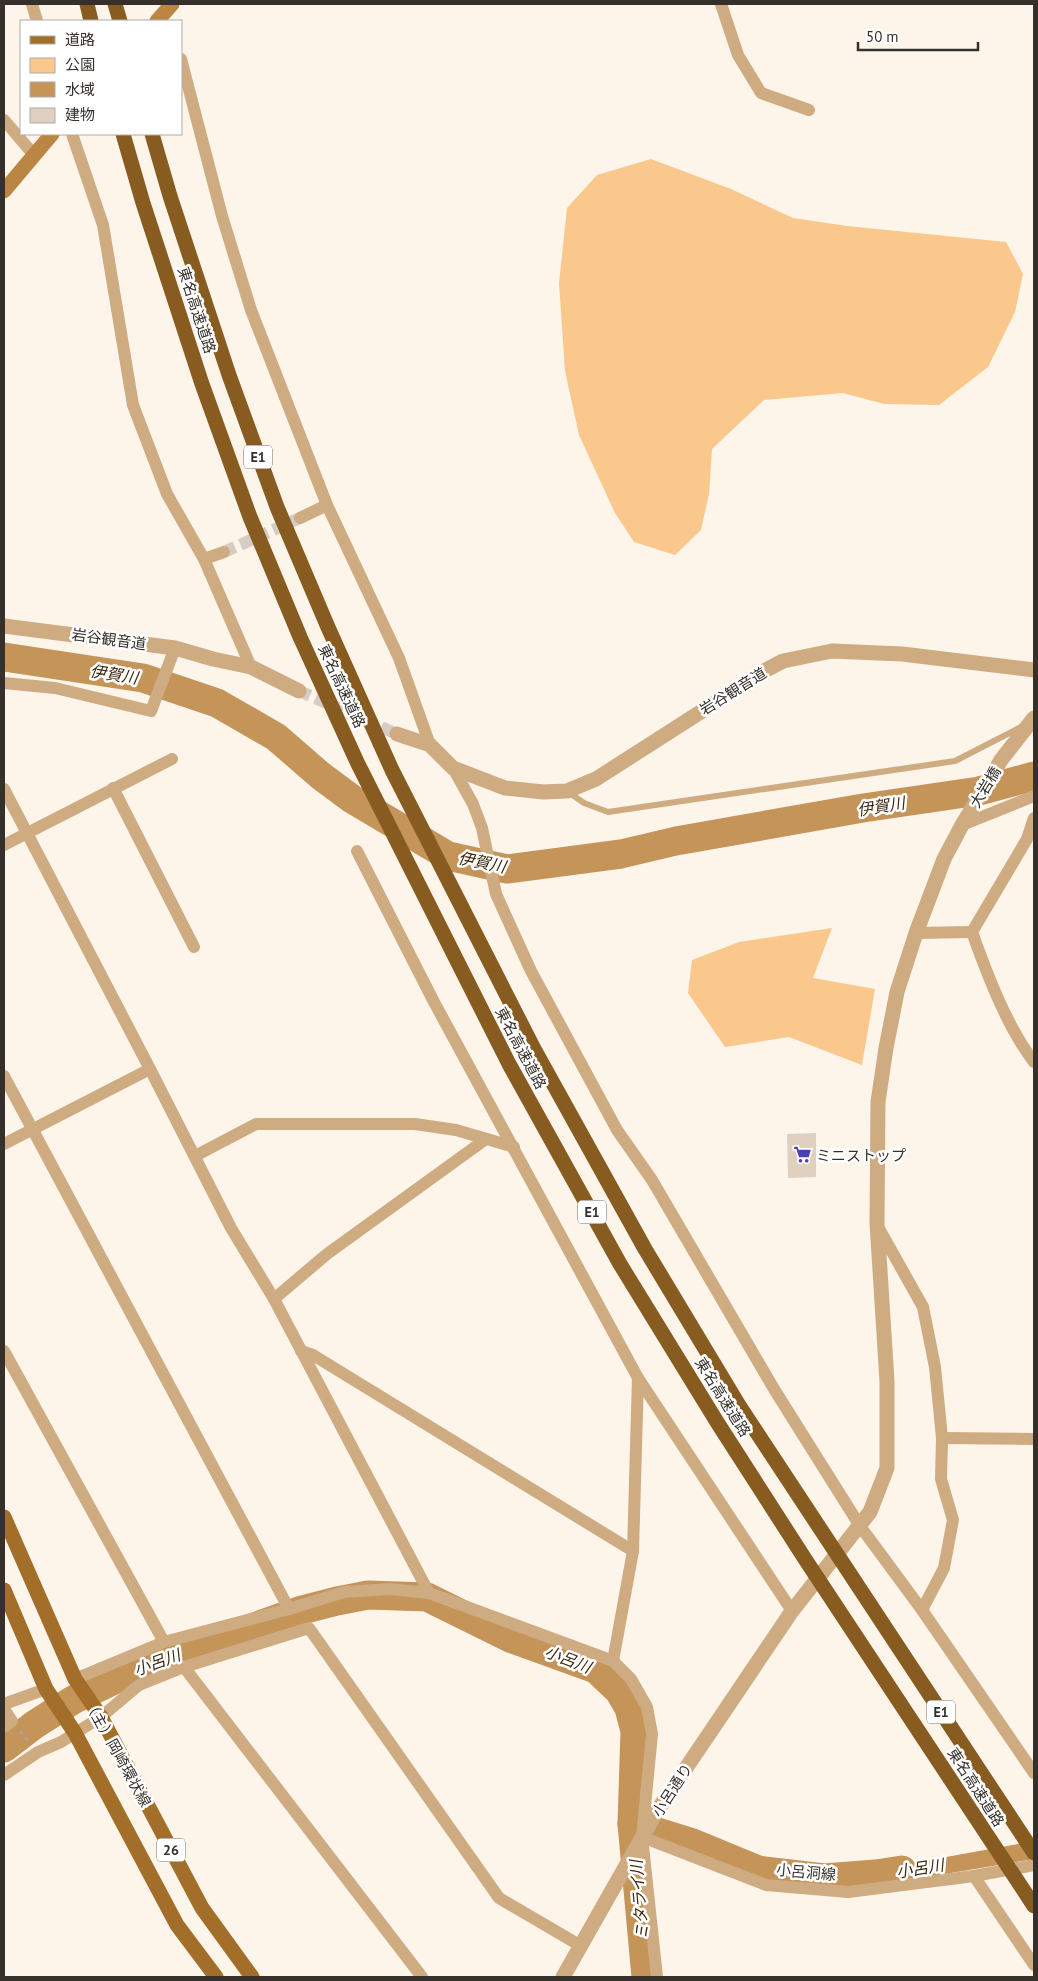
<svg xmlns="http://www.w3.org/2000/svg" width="1038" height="1981" viewBox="0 0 1038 1981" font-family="'PT Sans','Noto Sans JP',sans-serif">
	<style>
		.green { fill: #fac88c }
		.water { fill: #c49459 }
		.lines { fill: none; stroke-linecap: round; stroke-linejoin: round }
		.river { stroke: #c49459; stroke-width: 29 }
		.building { fill: #dfd0c0 }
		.minor-tunnel { stroke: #d5cdc4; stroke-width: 12; stroke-dasharray: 12 6; stroke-linecap: butt }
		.path { stroke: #aba39b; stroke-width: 3; stroke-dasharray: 4 4; stroke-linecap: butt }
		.service { stroke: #cfab82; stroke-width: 6 }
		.minor { stroke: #cfab82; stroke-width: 12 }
		.tertiary { stroke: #cfab82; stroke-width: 15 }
		.secondary { stroke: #bb8643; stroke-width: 15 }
		.primary { stroke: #a26e29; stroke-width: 15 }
		.motorway { stroke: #885c21; stroke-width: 15 }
		.labels { text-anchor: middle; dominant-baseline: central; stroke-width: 5; stroke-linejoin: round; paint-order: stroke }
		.shield { fill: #fff; stroke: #726e6a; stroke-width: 1 }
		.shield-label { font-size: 14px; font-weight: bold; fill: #36302a }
		.street-label { font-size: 15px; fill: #36302a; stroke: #fff }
		.poi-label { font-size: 15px; fill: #36302a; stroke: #fff; text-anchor: start }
		.water-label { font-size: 16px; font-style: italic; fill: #3c270d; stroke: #fff }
	</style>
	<rect width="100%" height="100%" fill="#fdf4ea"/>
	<g class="green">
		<polygon points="651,159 731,189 793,218 847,226 1006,242 1023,274 1015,312 988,367 939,405 884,404 843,393 764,400 712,449 709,494 701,530 675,555 634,542 615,513 579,435 565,371 559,283 567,208 597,175"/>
		<polygon points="832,928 813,978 875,989 862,1065 789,1037 725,1047 688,993 692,960 739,942"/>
	</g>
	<polygon class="water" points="1034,1841 1034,1859 820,1895 776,1889 779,1877 838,1881 924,1861"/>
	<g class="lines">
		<g class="river">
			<polyline points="4,657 143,678 217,703 276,737 321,776 352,799 448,856 507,869 621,854 676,841 863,808 979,791 1034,776"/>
			<polyline points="4,1748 34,1725 73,1700 141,1667 302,1610 337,1601 368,1595 427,1597 510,1638 596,1669 619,1691 629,1708 635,1731 632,1824 646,1977"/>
			<polyline points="632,1824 690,1842 758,1870 824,1878 876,1874 902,1870"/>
		</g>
	</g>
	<polygon class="building" points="816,1133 816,1177 788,1178 787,1134"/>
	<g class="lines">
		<g class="minor-tunnel">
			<polyline points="224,552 300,518"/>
			<polyline points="299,691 397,734"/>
		</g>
		<polyline class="path" points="20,1731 30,1743"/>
		<polyline class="service" points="568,792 584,803 608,812 955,761 1023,726"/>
		<g class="minor">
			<polyline points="32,4 37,21"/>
			<polyline points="721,4 738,55 761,93 809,110"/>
			<polyline points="181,59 222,216 251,310 327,505 399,658 430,745"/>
			<polyline points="4,120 34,155"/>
			<polyline points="72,134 103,225 133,405 167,494 204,559 251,667"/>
			<polyline points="300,518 327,505"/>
			<polyline points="204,559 224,552"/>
			<polyline points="4,683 55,688 151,711 175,648"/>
			<polyline points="453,768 473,804 482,828 496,894 531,971 617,1130 652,1180 774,1389 860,1526 922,1610 1034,1773"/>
			<polyline points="113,788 194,947"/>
			<polyline points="4,789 150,1069 231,1228 274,1299 429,1593"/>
			<polyline points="962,825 1034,796"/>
			<polyline points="4,845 172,759"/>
			<polyline points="357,851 434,1002 638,1378 792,1611"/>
			<path d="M972,932C987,974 1007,1027 1034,1062"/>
			<polyline points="972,932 1027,839 1034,818"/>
			<polyline points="916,933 972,932"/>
			<polyline points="4,1076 289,1609"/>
			<polyline points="4,1144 150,1069"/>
			<polyline points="195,1156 256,1124 415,1124 456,1130 514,1147"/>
			<polyline points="877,1225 923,1307 935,1367 942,1438 941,1479 953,1520 944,1568 922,1610"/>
			<polyline points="274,1299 327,1254 486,1139"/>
			<polyline points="4,1351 164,1642"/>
			<polyline points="301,1351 313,1355 633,1551"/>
			<polyline points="942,1438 1034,1439"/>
			<polyline points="613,1661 633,1551 638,1378"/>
			<polyline points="184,1667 422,1977"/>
			<polyline points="75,1679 164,1642 289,1609 344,1592 390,1589 429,1593 613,1661 631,1679 647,1707 652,1734 642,1837 657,1977"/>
			<polyline points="4,1704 46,1689"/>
			<polyline points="4,1709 12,1721 4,1727"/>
			<polyline points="4,1775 38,1752 61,1742 101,1717 139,1685 184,1667 309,1628 499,1898 581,1946"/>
			<polyline points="642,1837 766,1885 848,1892 974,1876 1034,1865"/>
			<polyline points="974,1876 1034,1965"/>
		</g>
		<g class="tertiary">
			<polyline points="4,626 175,648 213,659 251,667 299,691"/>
			<polyline points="397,734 430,745 453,768 505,788 543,792 567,791 596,779 766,670 783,661 832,651 902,654 1034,670"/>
			<polyline points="563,1977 657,1811 792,1611 870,1512 887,1468 887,1381 877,1223 878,1102 886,1048 897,992 916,933 944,859 962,825 1001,760 1034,718"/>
		</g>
		<g class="secondary">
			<polyline points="157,21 172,4"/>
			<polyline points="4,191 52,134"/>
		</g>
		<g class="primary">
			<polyline points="4,1517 75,1679 101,1717 202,1908 252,1977"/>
			<polyline points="4,1590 46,1689 75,1733 177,1925 216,1977"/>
		</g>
		<g class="motorway">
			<polyline points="87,4 91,21"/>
			<polyline points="115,4 120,21"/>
			<polyline points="123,134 143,203 202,384 250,517 300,637 358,764 509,1064 620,1264 717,1422 805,1559 1034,1906"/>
			<polyline points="152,134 170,196 229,375 277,507 327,625 392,770 534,1049 645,1249 740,1407 1034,1853"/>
		</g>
	</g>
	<defs>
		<symbol id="supermarket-bare" viewBox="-9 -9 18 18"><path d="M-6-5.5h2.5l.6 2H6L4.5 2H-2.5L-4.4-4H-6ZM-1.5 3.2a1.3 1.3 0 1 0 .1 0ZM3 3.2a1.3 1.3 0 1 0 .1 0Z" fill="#4b40b6" stroke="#fff" stroke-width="2.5" paint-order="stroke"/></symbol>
	</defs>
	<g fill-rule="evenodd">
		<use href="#supermarket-bare" x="790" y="1142" width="25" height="25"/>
	</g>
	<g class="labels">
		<g class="shield">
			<rect x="244" y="445.5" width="28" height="23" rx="4"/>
			<rect x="578" y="1200.5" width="28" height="23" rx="4"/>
			<rect x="927" y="1700.5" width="28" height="23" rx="4"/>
			<rect x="157" y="1838.5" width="28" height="23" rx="4"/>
		</g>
		<g class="shield-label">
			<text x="258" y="457">E1</text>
			<text x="592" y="1212">E1</text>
			<text x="941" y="1712">E1</text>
			<text x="171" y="1850">26</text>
		</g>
		<g class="street-label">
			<text transform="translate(197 310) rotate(72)">東名高速道路</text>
			<text transform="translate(109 639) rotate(8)">岩谷観音道</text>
			<text transform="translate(342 686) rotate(65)">東名高速道路</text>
			<text transform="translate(733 691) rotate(-32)">岩谷観音道</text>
			<text transform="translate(985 787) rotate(-59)">大岩橋</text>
			<text transform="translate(521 1048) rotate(62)">東名高速道路</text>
			<text transform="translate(723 1397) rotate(58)">東名高速道路</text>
			<text transform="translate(118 1753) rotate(61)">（主）岡崎環状線</text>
			<text transform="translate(976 1787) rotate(57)">東名高速道路</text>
			<text transform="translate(672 1790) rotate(-57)">小呂通り</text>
			<text transform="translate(806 1872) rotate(5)">小呂洞線</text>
		</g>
		<g class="poi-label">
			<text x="816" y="1155">ミニストップ</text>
		</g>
		<g class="water-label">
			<text transform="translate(114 674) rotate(9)">伊賀川</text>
			<text transform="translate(881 806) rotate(-9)">伊賀川</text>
			<text transform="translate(482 862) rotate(11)">伊賀川</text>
			<text transform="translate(568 1659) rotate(21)">小呂川</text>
			<text transform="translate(157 1662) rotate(-20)">小呂川</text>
			<text transform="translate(920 1868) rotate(-9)">小呂川</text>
			<text transform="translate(639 1900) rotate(-95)">ミタライ川</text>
		</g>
	</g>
	<rect width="1038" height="1981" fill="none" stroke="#36302a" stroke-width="10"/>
	<rect x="20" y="20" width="162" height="115" fill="#ffffff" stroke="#afacaa"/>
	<rect x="30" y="36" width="25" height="8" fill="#a26e29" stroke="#afacaa"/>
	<text x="65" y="45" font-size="15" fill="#36302a">道路</text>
	<rect x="30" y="58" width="25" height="15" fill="#fac88c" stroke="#afacaa"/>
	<text x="65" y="70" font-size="15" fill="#36302a">公園</text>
	<rect x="30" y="82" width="25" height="15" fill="#c49459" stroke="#afacaa"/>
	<text x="65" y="95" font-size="15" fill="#36302a">水域</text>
	<rect x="30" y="108" width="25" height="15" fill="#dfd0c0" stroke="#afacaa"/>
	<text x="65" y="120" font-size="15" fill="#36302a">建物</text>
	<path d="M858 42v8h120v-8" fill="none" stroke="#36302a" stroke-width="2.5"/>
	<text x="866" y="42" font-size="15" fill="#36302a" stroke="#ffffff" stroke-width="4" paint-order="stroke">50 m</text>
</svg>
